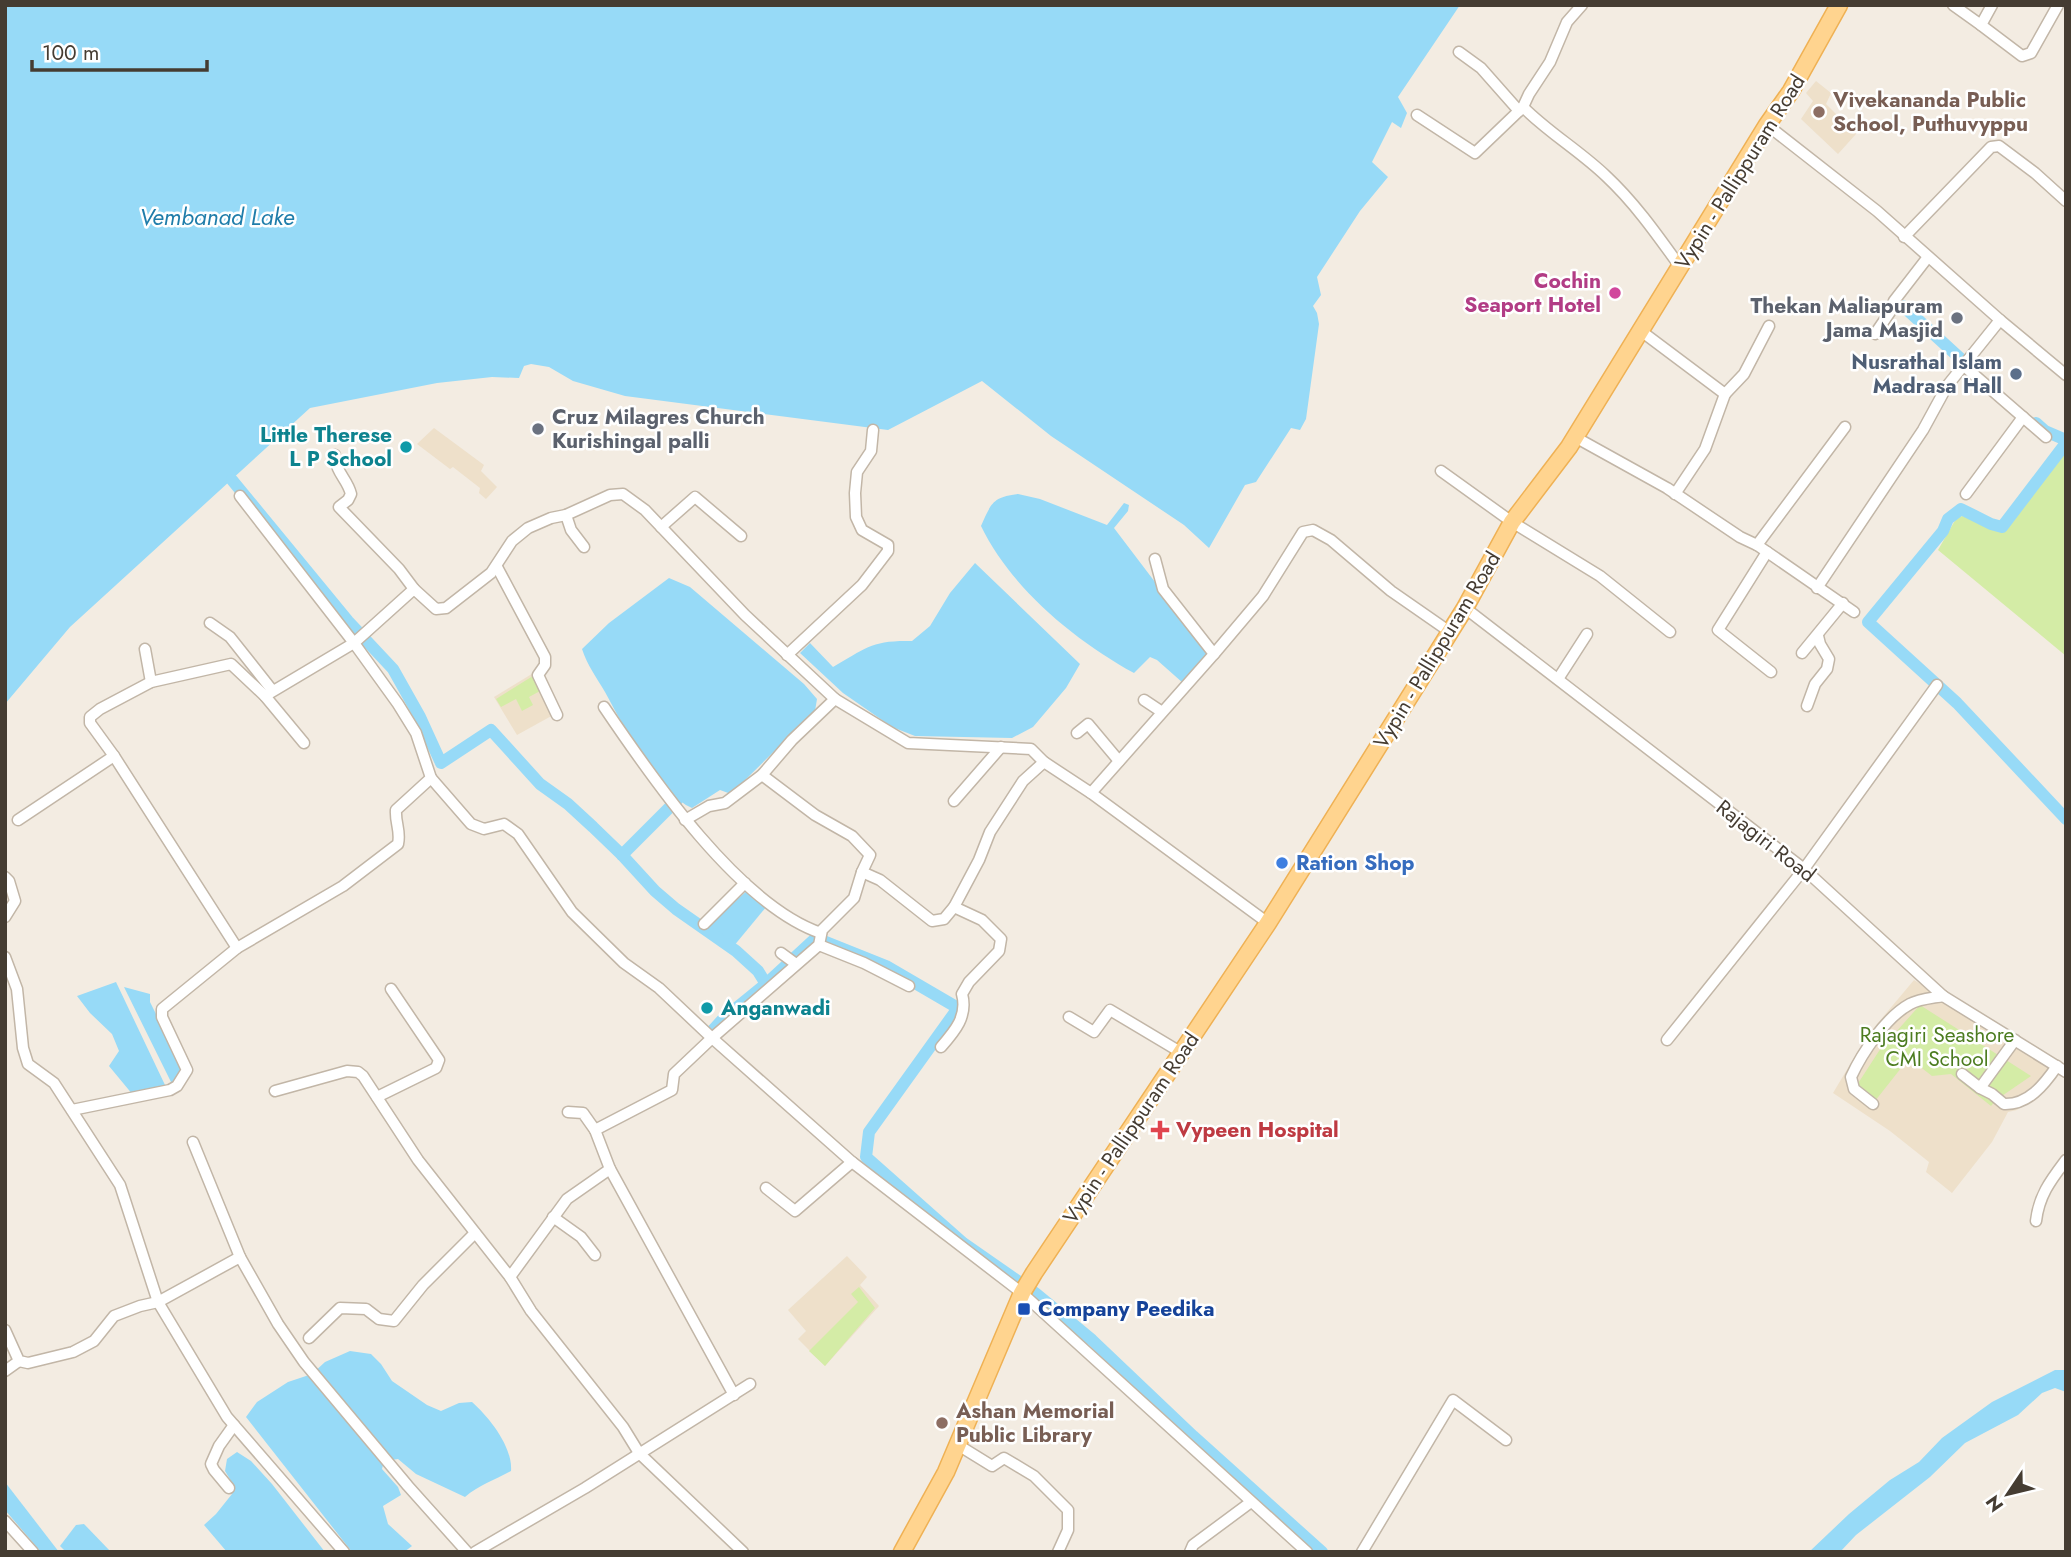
<svg xmlns="http://www.w3.org/2000/svg" width="2071" height="1557" viewBox="0 0 2071 1557" font-family="Jost,sans-serif">
	<style>
		.education { fill: #eee0ca }
		.green { fill: #d4eca6 }
		.water { fill: #97daf7 }
		.lines { fill: none; stroke-linecap: round; stroke-linejoin: round }
		.canal { stroke: #97daf7; stroke-width: 12 }
		.street-casing { stroke: #c2b6a7; stroke-width: 13 }
		.primary-casing { stroke: #efb154; stroke-width: 19 }
		.street { stroke: #fff; stroke-width: 10 }
		.primary { stroke: #ffd48f; stroke-width: 16 }
		.education-dot { fill: #8d6e63; stroke: #fff; stroke-width: 2.5 }
		.hotel-dot { fill: #d1479c; stroke: #fff; stroke-width: 2.5 }
		.worship-dot { fill: #6b7280; stroke: #fff; stroke-width: 2.5 }
		.service-dot { fill: #5c6f8a; stroke: #fff; stroke-width: 2.5 }
		.culture-dot { fill: #0f9aa8; stroke: #fff; stroke-width: 2.5 }
		.shop-dot { fill: #3f7fe0; stroke: #fff; stroke-width: 2.5 }
		.health-dot { fill: #e0444e; stroke: #fff; stroke-width: 2.5 }
		.transit-dot { fill: #1a4fb4; stroke: #fff; stroke-width: 2.5 }
		.labels { text-anchor: middle; dominant-baseline: central; stroke-width: 5; stroke-linejoin: round; paint-order: stroke }
		.education-label { font-size: 21px; font-weight: bold; fill: #785e54; stroke: #fff; text-anchor: start }
		.street-label { font-size: 21px; fill: #453c32; stroke: #fff }
		.hotel-label { font-size: 21px; font-weight: bold; fill: #b23c85; stroke: #fff; text-anchor: end }
		.worship-label { font-size: 21px; font-weight: bold; fill: #5b616d; stroke: #fff; text-anchor: end }
		.service-label { font-size: 21px; font-weight: bold; fill: #4e5e75; stroke: #fff; text-anchor: end }
		.culture-label { font-size: 21px; font-weight: bold; fill: #0d838f; stroke: #fff; text-anchor: end }
		.shop-label { font-size: 21px; font-weight: bold; fill: #366cbe; stroke: #fff; text-anchor: start }
		.park-label { font-size: 21px; fill: #4c7c20; stroke: #fff }
		.health-label { font-size: 21px; font-weight: bold; fill: #be3a42; stroke: #fff; text-anchor: start }
		.transit-label { font-size: 21px; font-weight: bold; fill: #164399; stroke: #fff; text-anchor: start }
		.water-label { font-size: 23px; font-style: italic; fill: #1f7daa; stroke: #fff }
	</style>
	<rect width="100%" height="100%" fill="#f3ece2"/>
	<g class="education">
		<polygon points="1816,81 1831,93 1826,104 1856,134 1838,154 1801,119 1813,101 1806,93"/>
		<polygon points="434,428 484,465 481,471 497,487 486,499 479,493 480,488 453,467 450,469 417,444"/>
		<polygon points="535,672 555,714 517,735 494,697"/>
		<polygon points="1914,980 2059,1071 2037,1096 2017,1110 2008,1112 1992,1142 1952,1193 1926,1172 1929,1162 1890,1131 1833,1093 1867,1036"/>
		<polygon points="847,1256 867,1277 860,1285 879,1306 825,1366 798,1339 806,1331 788,1310"/>
	</g>
	<g class="green">
		<polygon points="2061,443 2066,445 2066,656 1938,550 1957,517 1963,516 1996,529"/>
		<polygon points="536,674 542,690 529,697 533,705 522,711 516,699 501,707 496,699"/>
		<polygon points="1920,1005 2031,1076 1996,1100 1991,1106 1951,1074 1932,1076 1909,1058 1875,1101 1855,1088 1879,1051"/>
		<polygon points="859,1287 875,1308 825,1366 809,1351 858,1302 851,1294"/>
	</g>
	<g class="water">
		<polygon points="5,5 1460,5 1398,97 1407,113 1401,128 1392,122 1372,162 1388,177 1360,211 1317,277 1321,295 1313,306 1317,313 1319,324 1306,419 1300,430 1291,428 1256,482 1245,485 1209,548 1184,525 1051,436 982,381 888,430 625,396 573,381 549,367 531,364 524,366 519,378 492,377 437,383 310,408 70,627 5,704"/>
		<path d="M1018,494L1040,499L1107,525L1124,503L1129,505L1128,511L1114,528L1202,644L1209,656L1183,683L1157,660L1150,657L1134,673C1074,640 1011,588 981,526C991,504 992,497 1018,494Z"/>
		<path d="M975,563L1080,664L1066,688L1033,727L1012,738L915,736L892,727L843,693L800,653L810,643L833,667C866,648 872,640 912,641L930,626L950,593Z"/>
		<path d="M669,578L690,587L804,684L817,699L815,711L731,794L720,790L692,808C657,793 623,725 605,692C597,678 587,665 582,649L609,623Z"/>
		<polygon points="749,889 767,906 733,947 706,927"/>
		<polygon points="116,982 165,1085 133,1095 109,1066 119,1051 112,1034 90,1013 77,996"/>
		<polygon points="124,987 150,994 150,1002 183,1068 179,1078 172,1084"/>
		<path d="M350,1351L371,1354L381,1364L392,1381L427,1405L441,1411L459,1403L472,1402C489,1417 513,1447 511,1471C495,1480 479,1485 465,1497L416,1474L398,1459L384,1461L382,1469L398,1487L401,1495L383,1506L388,1524L412,1546L404,1552H352L246,1417L257,1402L288,1382L312,1374L325,1362Z"/>
		<polygon points="2055,1370 2066,1370 2066,1392 2055,1388 2042,1393 2018,1415 1965,1443 1930,1477 1856,1535 1840,1552 1809,1552 1849,1514 1890,1480 1919,1462 1942,1438 1992,1402"/>
		<polygon points="237,1452 251,1461 272,1484 325,1552 227,1552 204,1525 216,1514 232,1494 234,1486 225,1471 227,1459"/>
		<polygon points="5,1482 59,1552 41,1552 5,1510"/>
		<polygon points="84,1524 111,1552 66,1552 60,1546 76,1525"/>
	</g>
	<g class="lines">
		<g class="canal">
			<polyline points="1903,306 1974,371"/>
			<polyline points="2036,423 2045,431 2066,440"/>
			<polyline points="2066,443 2002,527 1991,524 1961,509 1948,519 1943,531 1868,622 1957,703 2066,819"/>
			<polyline points="232,480 348,621 393,669 420,717 441,763 491,730 540,784 568,804 593,827 622,855 655,891 676,909 736,951 758,971 766,984"/>
			<polyline points="622,855 677,800"/>
			<polyline points="713,1030 723,1019 766,984 816,938 886,966 958,1008 869,1132 866,1157 963,1243 1035,1293 1092,1340 1193,1436 1322,1552"/>
		</g>
		<defs>
			<g id="street">
				<polyline points="1953,5 1981,25"/>
				<polyline points="1992,5 1981,25 2022,56 2031,53 2058,5"/>
				<polyline points="1459,52 1481,68 1519,111"/>
				<path d="M1523,107C1549,133 1580,151 1606,176C1635,203 1658,236 1681,268"/>
				<polyline points="1417,115 1475,153 1523,107 1529,94 1550,62 1567,22 1582,5"/>
				<polyline points="1767,125 1877,211 2000,320 2066,375"/>
				<polyline points="1904,237 1991,147 1999,146 2035,173 2066,201"/>
				<polyline points="1641,331 1725,394 1744,374 1769,326"/>
				<polyline points="1875,334 1890,312 1894,301 1928,257"/>
				<polyline points="1964,366 2046,437"/>
				<polyline points="1575,437 1667,488 1740,537 1757,545 1854,612"/>
				<path d="M335,455C336,474 347,478 351,494L348,500L339,507L399,569L414,589"/>
				<polyline points="1441,471 1512,522 1600,576 1670,632"/>
				<polyline points="1675,494 1705,449 1725,394"/>
				<polyline points="1966,494 2023,417"/>
				<polyline points="566,515 571,530 584,547"/>
				<polyline points="661,527 695,497 741,536"/>
				<polyline points="1757,545 1845,427"/>
				<polyline points="1767,552 1718,630 1771,672"/>
				<polyline points="497,567 545,657 545,665 538,675 557,715"/>
				<polyline points="1817,588 1923,430 1947,386 2000,320"/>
				<polyline points="1465,608 1804,869 1943,996 2066,1072"/>
				<polyline points="210,623 230,637 272,690"/>
				<polyline points="145,649 151,682"/>
				<polyline points="1802,653 1843,603"/>
				<polyline points="1214,654 1263,596 1303,532 1313,530 1331,540 1391,591 1450,632"/>
				<polyline points="787,655 862,585 888,551 888,545 862,530 856,517 855,493 857,472 871,451 873,430"/>
				<polyline points="1558,679 1587,634"/>
				<polyline points="265,696 304,743"/>
				<polyline points="1144,700 1162,712"/>
				<polyline points="1807,706 1815,684 1827,669 1829,659 1820,644 1818,636"/>
				<path d="M604,707C652,778 739,905 821,933"/>
				<polyline points="1077,733 1088,724 1119,761"/>
				<polyline points="114,756 237,948"/>
				<polyline points="762,775 815,815 852,836 870,855 862,872 880,880 932,921 944,919 954,907 979,860 990,832 1023,781 1044,762"/>
				<polyline points="431,778 471,824 484,829 504,824 518,834 572,912 624,963 659,988 712,1038 852,1162 1022,1293 1307,1552"/>
				<polyline points="1091,793 1214,654 1163,589 1155,559"/>
				<polyline points="954,801 1001,747"/>
				<polyline points="18,820 114,756 90,723 90,717 100,709 151,682 231,664 265,696 354,643 240,496"/>
				<polyline points="685,820 709,806 725,803 762,775 792,740 835,699 908,743 1031,749 1044,762 1091,793 1268,923"/>
				<polyline points="5,877 9,881 15,901 5,917"/>
				<polyline points="704,924 745,883"/>
				<polyline points="819,945 864,963 909,986"/>
				<polyline points="781,953 796,964"/>
				<polyline points="5,957 17,989 23,1048 28,1064 54,1083 120,1185 158,1302 227,1417 344,1552"/>
				<polyline points="1069,1017 1094,1032 1110,1010 1182,1053"/>
				<polyline points="1667,1040 1804,869 1937,685"/>
				<path d="M941,1047C955,1031 968,1016 962,994L969,982L999,951L1001,939L982,920L954,907"/>
				<polyline points="1962,1074 1980,1088 2015,1040"/>
				<path d="M1980,1088L1992,1094L2004,1104C2028,1105 2044,1085 2057,1066"/>
				<polyline points="275,1091 347,1071 358,1072 363,1076 418,1160 510,1277 531,1311 623,1427 639,1453 743,1552"/>
				<polyline points="377,1097 436,1068 439,1060 391,989"/>
				<path d="M1873,1104L1854,1089L1851,1077C1862,1053 1886,1017 1910,1004C1919,999 1933,998 1943,996"/>
				<path d="M72,1110L170,1090L177,1086L187,1070L162,1017V1009L237,948L343,886L398,844C401,831 395,823 396,810L431,778L416,733L398,704L354,643L414,589L436,609L446,608L491,573L512,541L528,528L551,518L566,515L610,495L623,494L645,510L745,615L835,699"/>
				<polyline points="568,1112 583,1113 595,1130"/>
				<polyline points="193,1142 240,1257 278,1324 304,1362 408,1486 467,1552"/>
				<polyline points="610,1169 734,1395"/>
				<polyline points="766,1188 795,1211 852,1162"/>
				<polyline points="553,1217 581,1237 595,1255"/>
				<path d="M2036,1221C2039,1195 2051,1180 2066,1160"/>
				<polyline points="510,1277 567,1199 610,1169 595,1130 672,1090 674,1074 712,1038 819,945 822,930 854,898 862,872"/>
				<polyline points="5,1330 19,1361 28,1363 73,1352 94,1341 114,1316 140,1306 158,1302 240,1257"/>
				<polyline points="309,1338 340,1308 366,1309 379,1319 394,1321 423,1285 475,1233"/>
				<polyline points="5,1371 19,1361"/>
				<polyline points="958,1445 992,1466 1004,1458 1034,1476 1068,1510 1068,1530 1058,1552"/>
				<polyline points="229,1488 214,1470 211,1464 219,1446 234,1425"/>
				<polyline points="5,1521 33,1552"/>
				<polyline points="475,1552 585,1488 750,1384"/>
				<polyline points="1190,1552 1193,1545 1251,1502"/>
				<polyline points="1362,1552 1453,1400 1506,1440"/>
			</g>
			<polyline id="primary" points="902,1552 946,1472 1022,1293 1034,1273 1268,923 1465,608 1512,522 1569,447 1767,125 1791,91 1839,5"/>
		</defs>
		<use href="#street" class="street-casing"/>
		<use href="#primary" class="primary-casing"/>
		<use href="#street" class="street"/>
		<use href="#primary" class="primary"/>
	</g>
	<g class="education-dot">
		<circle cx="1819" cy="112" r="7"/>
		<circle cx="942" cy="1423" r="7"/>
	</g>
	<circle class="hotel-dot" cx="1615" cy="293" r="7"/>
	<g class="worship-dot">
		<circle cx="1957" cy="318" r="7"/>
		<circle cx="538" cy="429" r="7"/>
	</g>
	<circle class="service-dot" cx="2016" cy="374" r="7"/>
	<g class="culture-dot">
		<circle cx="406" cy="447" r="7"/>
		<circle cx="707" cy="1008" r="7"/>
	</g>
	<circle class="shop-dot" cx="1282" cy="863" r="7"/>
	<path class="health-dot" d="M1156.5 1119.5h7v7h7v7h-7v7h-7v-7h-7v-7h7z"/>
	<rect class="transit-dot" x="1017" y="1302" width="14" height="14" rx="3.5"/>
	<g class="labels">
		<g class="education-label">
			<text x="1833" y="100">Vivekananda Public<tspan x="1833" dy="24">School, Puthuvyppu</tspan></text>
			<text x="956" y="1411">Ashan Memorial<tspan x="956" dy="24">Public Library</tspan></text>
		</g>
		<g class="street-label">
			<text transform="translate(1740 172) rotate(-58)">Vypin - Pallippuram Road</text>
			<text transform="translate(1437 650) rotate(-59)">Vypin - Pallippuram Road</text>
			<text transform="translate(1766 841) rotate(38)">Rajagiri Road</text>
			<text transform="translate(1131 1128) rotate(-56)">Vypin - Pallippuram Road</text>
		</g>
		<g class="hotel-label">
			<text x="1601" y="281">Cochin<tspan x="1601" dy="24">Seaport Hotel</tspan></text>
		</g>
		<g class="worship-label">
			<text x="1943" y="306">Thekan Maliapuram<tspan x="1943" dy="24">Jama Masjid</tspan></text>
			<text x="552" y="417" text-anchor="start">Cruz Milagres Church<tspan x="552" dy="24">Kurishingal palli</tspan></text>
		</g>
		<g class="service-label">
			<text x="2002" y="362">Nusrathal Islam<tspan x="2002" dy="24">Madrasa Hall</tspan></text>
		</g>
		<g class="culture-label">
			<text x="392" y="435">Little Therese<tspan x="392" dy="24">L P School</tspan></text>
			<text x="721" y="1008" text-anchor="start">Anganwadi</text>
		</g>
		<g class="shop-label">
			<text x="1296" y="863">Ration Shop</text>
		</g>
		<g class="park-label">
			<text x="1937" y="1035">Rajagiri Seashore<tspan x="1937" dy="24">CMI School</tspan></text>
		</g>
		<g class="health-label">
			<text x="1176" y="1130">Vypeen Hospital</text>
		</g>
		<g class="transit-label">
			<text x="1038" y="1309">Company Peedika</text>
		</g>
		<g class="water-label">
			<text x="217" y="217">Vembanad Lake</text>
		</g>
	</g>
	<rect width="2071" height="1557" fill="none" stroke="#453c32" stroke-width="14"/>
	<g transform="translate(2008 1494) rotate(235)" stroke="#ffffff" stroke-width="5" paint-order="stroke">
	<path d="M0-5L12 26L0 18L-12 26Z" fill="#453c32"/>
	<text y="-10" font-size="19" font-weight="bold" text-anchor="middle" fill="#453c32">N</text>
	</g>
	<path d="M32 60v10h175v-10" fill="none" stroke="#453c32" stroke-width="3.5"/>
	<text x="42" y="60" font-size="21" fill="#453c32" stroke="#ffffff" stroke-width="5" paint-order="stroke">100 m</text>
</svg>
